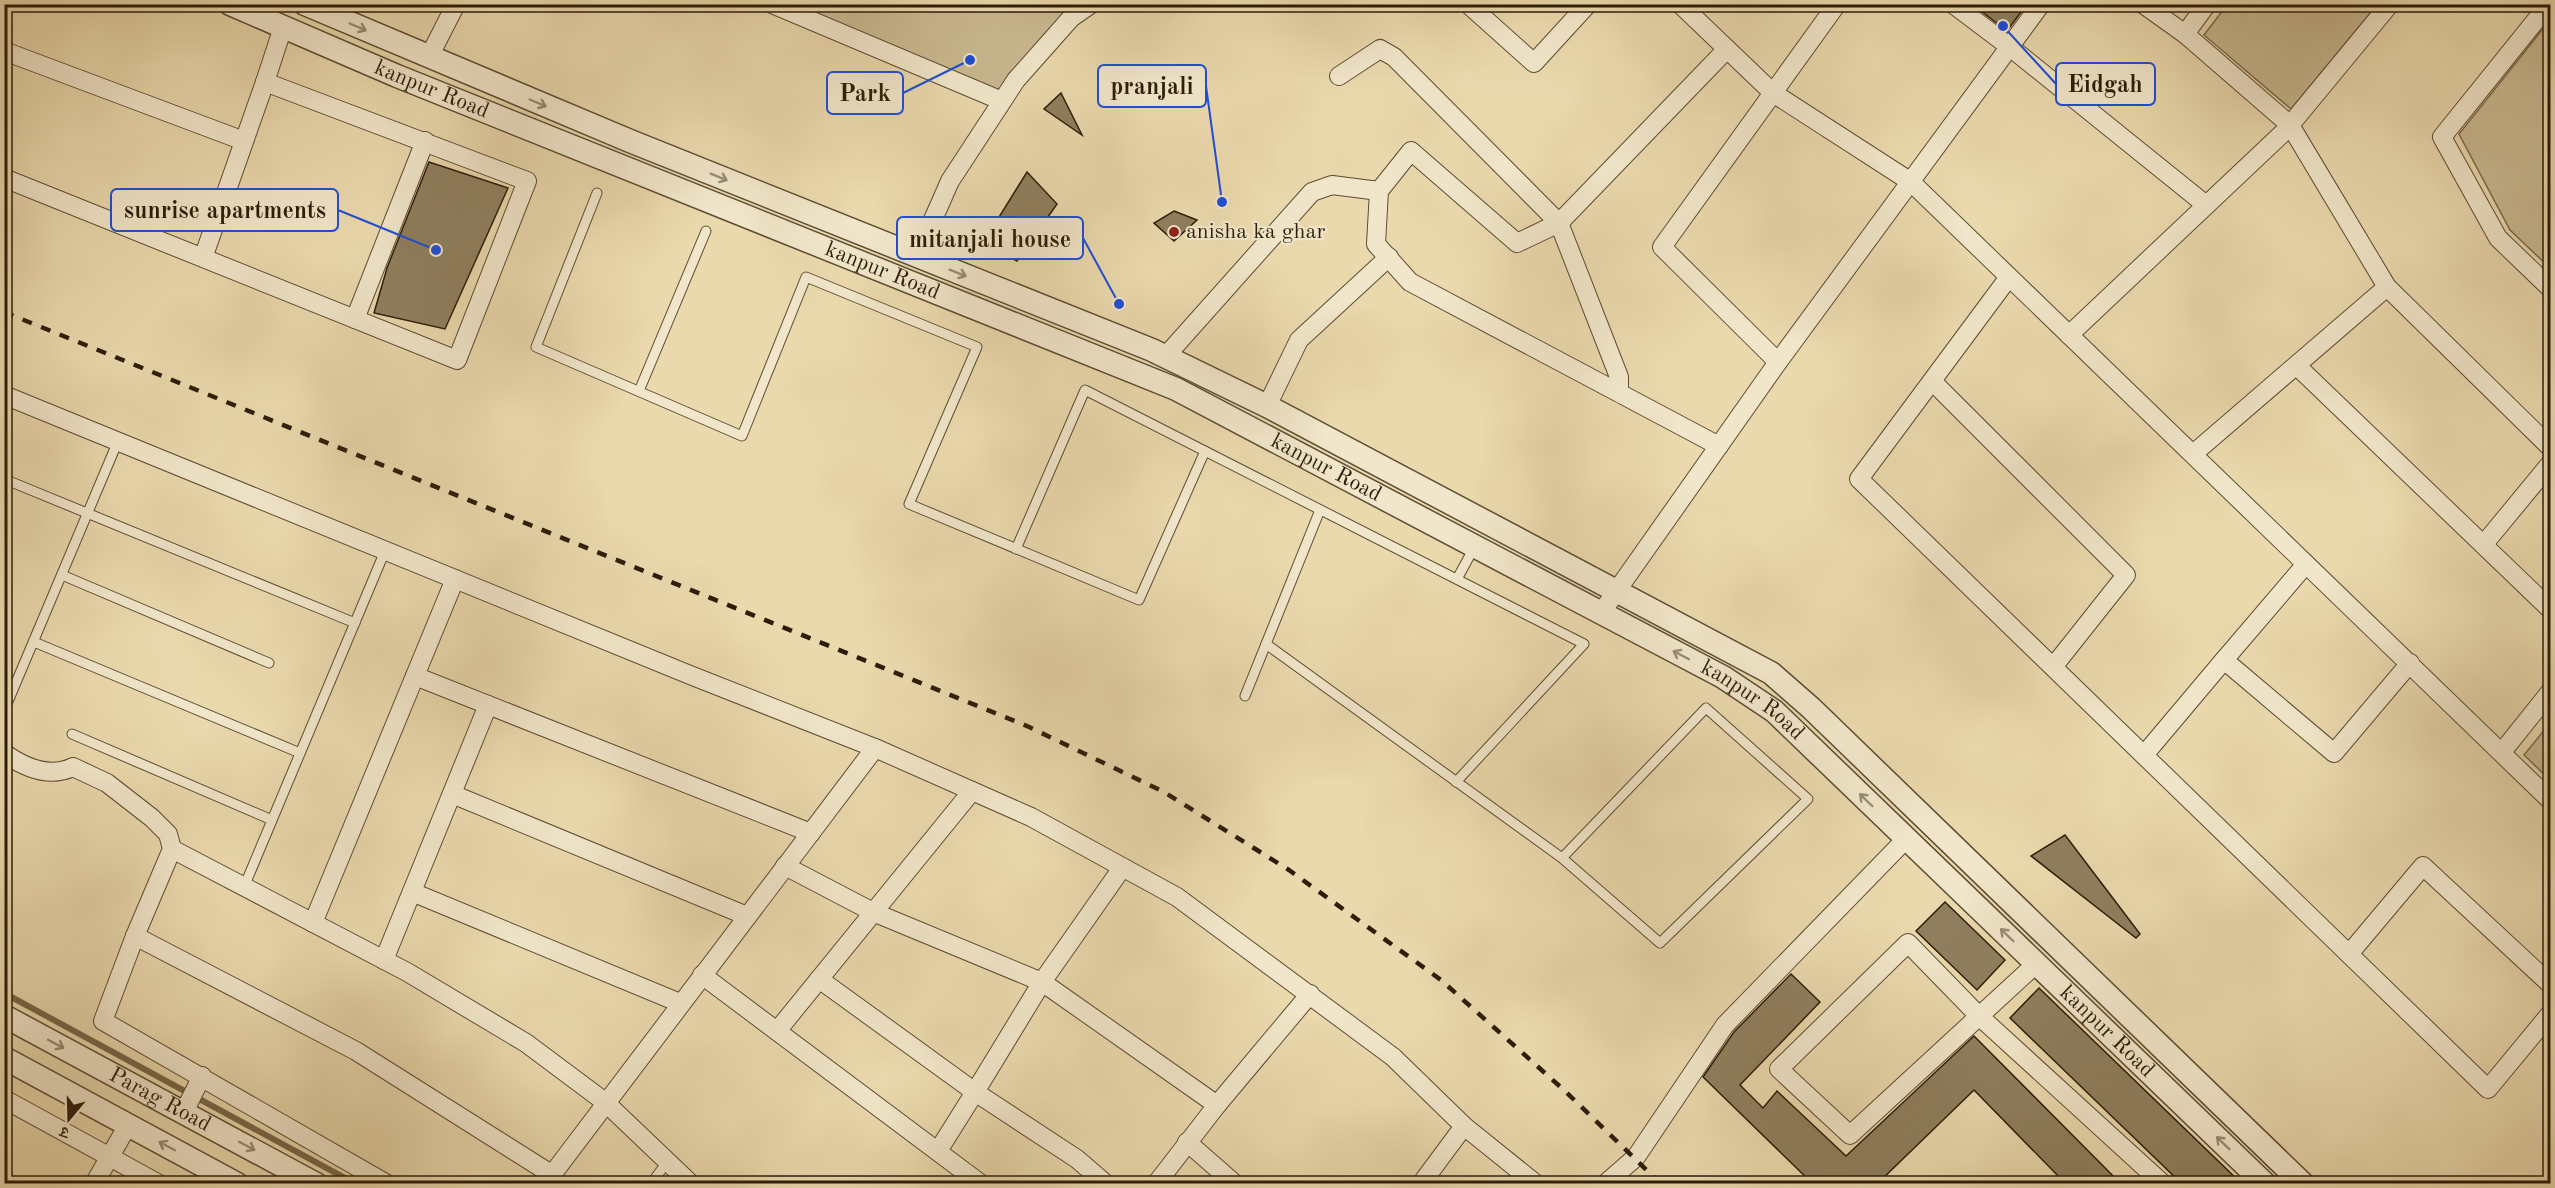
<svg xmlns="http://www.w3.org/2000/svg" width="2555" height="1188" viewBox="0 0 2555 1188" font-family="'Old Standard TT','Noto Serif Devanagari',serif">
	<style>
		.green { fill: #cab991; stroke: #7b6b4d; stroke-width: 1.5 }
		.lines { fill: none; stroke-linecap: round; stroke-linejoin: round }
		.stream { stroke: #77674a; stroke-width: 6 }
		.building { fill: #8f7f5e; stroke: #2c1d09; stroke-width: 1.5 }
		.service-casing { stroke: #5c4c32; stroke-width: 11 }
		.minor-casing { stroke: #5c4c32; stroke-width: 20 }
		.tertiary-casing { stroke: #5c4c32; stroke-width: 25 }
		.service { stroke: #f1e6ca; stroke-width: 9 }
		.minor { stroke: #f1e6ca; stroke-width: 18 }
		.tertiary { stroke: #f1e6ca; stroke-width: 22 }
		.rail { stroke: #2c1d09; stroke-width: 4.5; stroke-dasharray: 10 10; stroke-linecap: butt }
		.oneway { stroke: #988c73 }
		.poi-dot { fill: #8f2418; stroke: #f1e6ca; stroke-width: 2 }
		.labels { text-anchor: middle; dominant-baseline: central; stroke-width: 4.5; stroke-linejoin: round; paint-order: stroke }
		.street-label { font-size: 22px; fill: #2c1d09; stroke: #f1e6ca }
		.poi-label { font-size: 22px; fill: #2c1d09; stroke: #f1e6ca; text-anchor: start }
		.leader { fill: none; stroke: #1d4ed8; stroke-width: 2 }
		.callout-dot { fill: #1d4ed8; stroke: #f1e6ca; stroke-width: 2 }
		.callout { fill: #f1e6ca; stroke: #1d4ed8; stroke-width: 2 }
		.callout-label { font-size: 24px; text-anchor: middle; font-weight: bold; fill: #2c1d09 }
	</style>
	<rect width="100%" height="100%" fill="#ead9ad"/>
	<filter id="stains"><feTurbulence type="fractalNoise" baseFrequency=".00333" numOctaves="4"/><feColorMatrix values="0 0 0 0 .2 0 0 0 0 .09 0 0 0 0 .02 0 0 0 .5 -.17"/></filter>
	<radialGradient id="worn" r=".72"><stop offset=".6" stop-color="#630" stop-opacity="0"/><stop offset="1" stop-color="#630" stop-opacity=".3"/></radialGradient>
	<g class="green">
		<polygon points="772,5 1091,5 1002,101"/>
		<polygon points="2227,5 2377,5 2291,109 2204,35"/>
		<polygon points="2550,20 2550,268 2510,230 2459,134"/>
		<polygon points="2550,723 2550,780 2524,755"/>
	</g>
	<g class="lines">
		<polyline class="stream" points="4,993 356,1184"/>
	</g>
	<g class="building">
		<polygon points="1972,4 2027,4 2007,31"/>
		<polygon points="1061,93 1082,135 1044,109"/>
		<polygon points="429,162 508,188 445,329 374,313 387,268"/>
		<polygon points="1027,172 1057,204 1017,261 983,243"/>
		<polygon points="1174,211 1197,220 1174,241 1154,223"/>
		<polygon points="2065,835 2140,934 2136,938 2031,856"/>
		<polygon points="1945,902 2005,960 1977,990 1916,931"/>
		<polygon points="1791,974 1820,1002 1740,1085 1763,1108 1777,1091 1846,1156 1974,1036 2121,1184 2066,1184 1974,1090 1877,1184 1813,1184 1703,1077 1734,1032"/>
		<polygon points="2039,988 2242,1184 2182,1184 2010,1018"/>
	</g>
	<g class="lines">
		<defs>
			<g id="service">
				<polyline points="597,193 536,347 742,436 806,277 977,347 909,504 1139,600 1205,451"/>
				<polyline points="639,391 706,231"/>
				<polyline points="4,479 355,623"/>
				<polyline points="1016,549 1085,390 1584,644 1456,782"/>
				<polyline points="62,575 269,663"/>
				<polyline points="1457,579 1475,546"/>
				<polyline points="34,642 300,753"/>
				<polyline points="1266,644 1562,858 1660,943 1808,799 1706,708 1562,858"/>
				<polyline points="1245,696 1320,510"/>
				<polyline points="4,711 118,441"/>
				<polyline points="72,734 272,820"/>
				<polyline points="244,887 385,551"/>
				<polyline points="651,1184 667,1162"/>
			</g>
			<g id="minor">
				<polyline points="772,4 1002,101"/>
				<polyline points="1468,4 1534,63 1588,4"/>
				<polyline points="1680,4 1773,93 1911,182 2550,800"/>
				<polyline points="1953,4 2010,47 2206,205"/>
				<polyline points="2143,4 2185,34"/>
				<polyline points="2207,4 2185,34 2290,125 2387,287 2550,447"/>
				<polyline points="2549,4 2442,137 2498,238 2550,288"/>
				<polyline points="4,51 244,141"/>
				<polyline points="429,57 456,4"/>
				<polyline points="1339,76 1380,49 1394,57 1559,223 1727,49"/>
				<polyline points="265,82 283,27"/>
				<polyline points="4,178 457,360 527,181 265,82 203,258"/>
				<polyline points="917,256 950,181 1016,80 1071,18 1091,4"/>
				<polyline points="2009,277 1859,479 2488,1089 2550,1014"/>
				<polyline points="355,319 425,141"/>
				<polyline points="2069,335 2286,130 2390,4"/>
				<polyline points="1165,357 1312,192 1332,185 1379,191"/>
				<polyline points="1778,362 1662,247 1837,4"/>
				<polyline points="2297,366 2550,609"/>
				<polyline points="1932,381 2126,575 2053,667"/>
				<polyline points="1619,393 1619,377 1559,223 1517,243 1411,151 1379,191 1376,244 1410,282 1719,446"/>
				<polyline points="4,395 690,675 875,748 1031,817 1177,897 1393,1057 1464,1126 1536,1184"/>
				<polyline points="1267,406 1299,340 1389,257"/>
				<polyline points="2193,454 2387,287"/>
				<polyline points="2484,544 2550,464"/>
				<polyline points="2306,564 2224,660 2334,753 2410,663"/>
				<polyline points="1601,613 1778,362 2041,4"/>
				<polyline points="415,676 811,833"/>
				<polyline points="2502,752 2550,692"/>
				<path d="M4,753C25,768 50,778 73,767L107,783L152,818L168,834L172,849L135,936L103,1021L387,1184"/>
				<polyline points="2144,755 2224,660"/>
				<polyline points="452,794 747,916"/>
				<polyline points="172,849 407,972 526,1043 605,1102 691,1184"/>
				<polyline points="785,866 873,912 1042,982 975,1092 1077,1159 1106,1184"/>
				<polyline points="1122,868 1042,982 1217,1105"/>
				<polyline points="412,892 680,1003"/>
				<polyline points="313,923 455,579"/>
				<polyline points="135,936 356,1051 551,1174"/>
				<polyline points="2349,954 2423,866 2550,984"/>
				<polyline points="384,960 488,705"/>
				<polyline points="2037,963 1850,1135 1779,1069 1908,943 1978,1015 2163,1184"/>
				<polyline points="702,975 981,1184"/>
				<polyline points="819,979 975,1092 938,1151"/>
				<polyline points="777,1031 972,791"/>
				<polyline points="4,1099 159,1184"/>
				<polyline points="184,1112 202,1076"/>
				<polyline points="1187,1142 1235,1184"/>
				<polyline points="94,1184 128,1125"/>
				<polyline points="545,1184 875,748"/>
				<polyline points="1156,1184 1217,1105 1310,994"/>
				<polyline points="1421,1184 1464,1126"/>
				<polyline points="1605,1184 1636,1157 1725,1025 1906,839"/>
			</g>
			<g id="tertiary">
				<path id="s1" d="M230,4L397,76L1176,389L1723,677L1774,711L2265,1184"/>
				<polyline points="305,4 630,141 1152,350 1267,406 1771,673 1811,708 2303,1184"/>
				<path id="s2" d="M4,1016L316,1184"/>
				<polyline points="4,1058 237,1184"/>
			</g>
		</defs>
		<use href="#service" class="service-casing"/>
		<use href="#minor" class="minor-casing"/>
		<use href="#tertiary" class="tertiary-casing"/>
		<use href="#service" class="service"/>
		<use href="#minor" class="minor"/>
		<use href="#tertiary" class="tertiary"/>
		<polyline class="rail" points="4,312 1027,726 1164,792 1289,870 1441,980 1565,1091 1661,1184"/>
	</g>
	<defs><path id="oneway-shaft" d="M-6 0H5M1.5-3L5.5 0L1.5 3" fill="none" stroke-width="1.6" stroke-linecap="round" stroke-linejoin="round" transform="scale(1.5)"/></defs>
	<g class="oneway">
		<use href="#oneway-shaft" transform="translate(358 27) rotate(23)"/>
		<use href="#oneway-shaft" transform="translate(538 103) rotate(23)"/>
		<use href="#oneway-shaft" transform="translate(719 177) rotate(22)"/>
		<use href="#oneway-shaft" transform="translate(958 273) rotate(22)"/>
		<use href="#oneway-shaft" transform="translate(1681 655) rotate(-152)"/>
		<use href="#oneway-shaft" transform="translate(1866 800) rotate(-136)"/>
		<use href="#oneway-shaft" transform="translate(2007 935) rotate(-136)"/>
		<use href="#oneway-shaft" transform="translate(56 1044) rotate(28)"/>
		<use href="#oneway-shaft" transform="translate(2223 1143) rotate(-136)"/>
		<use href="#oneway-shaft" transform="translate(167 1146) rotate(-152)"/>
		<use href="#oneway-shaft" transform="translate(247 1146) rotate(28)"/>
	</g>
	<circle class="poi-dot" cx="1174" cy="232" r="6"/>
	<g class="labels">
		<g class="street-label">
			<text stroke="none"><textPath href="#s1" startOffset="219">kanpur Road</textPath></text>
			<text stroke="none"><textPath href="#s1" startOffset="705">kanpur Road</textPath></text>
			<text stroke="none"><textPath href="#s1" startOffset="1191">kanpur Road</textPath></text>
			<text stroke="none"><textPath href="#s1" startOffset="1677">kanpur Road</textPath></text>
			<text stroke="none"><textPath href="#s1" startOffset="2163">kanpur Road</textPath></text>
			<text stroke="none"><textPath href="#s2" startOffset="177">Parag Road</textPath></text>
		</g>
		<g class="poi-label">
			<text x="1186" y="232">anisha ka ghar</text>
		</g>
	</g>
	<path class="leader" d="M2003 26L2056 84M1222 202L1206 86M970 60L903 93M436 250L338 210M1119 304L1083 238"/>
	<g class="callout-dot">
		<circle cx="2003" cy="26" r="6"/>
		<circle cx="1222" cy="202" r="6"/>
		<circle cx="970" cy="60" r="6"/>
		<circle cx="436" cy="250" r="6"/>
		<circle cx="1119" cy="304" r="6"/>
	</g>
	<g class="callout">
		<rect x="2056" y="63" width="99" height="42" rx="6"/>
		<rect x="1098" y="65" width="108" height="42" rx="6"/>
		<rect x="827" y="72" width="76" height="42" rx="6"/>
		<rect x="111" y="189" width="227" height="42" rx="6"/>
		<rect x="897" y="217" width="186" height="42" rx="6"/>
	</g>
	<g class="callout-label">
		<text x="2105" y="92">Eidgah</text>
		<text x="1152" y="94">pranjali</text>
		<text x="865" y="101">Park</text>
		<text x="225" y="218">sunrise apartments</text>
		<text x="990" y="247">mitanjali house</text>
	</g>
	<rect width="2555" height="1188" fill="none" stroke="#ead9ad" stroke-width="24"/>
	<rect x="6" y="6" width="2543" height="1176" fill="none" stroke="#2c1d09" stroke-width="3"/>
	<rect x="12" y="12" width="2531" height="1164" fill="none" stroke="#2c1d09" stroke-width="1.5"/>
	<g transform="translate(69 1119) rotate(199)" stroke="#f1e6ca" stroke-width="4.5" paint-order="stroke">
	<path d="M0-4.5L10 22L0 15L-10 22Z" fill="#2c1d09"/>
	<text y="-9" font-size="16" font-weight="bold" text-anchor="middle" fill="#2c1d09">उ</text>
	</g>
	<rect width="100%" height="100%" filter="url(#stains)"/>
	<rect width="100%" height="100%" fill="url(#worn)"/>
</svg>
